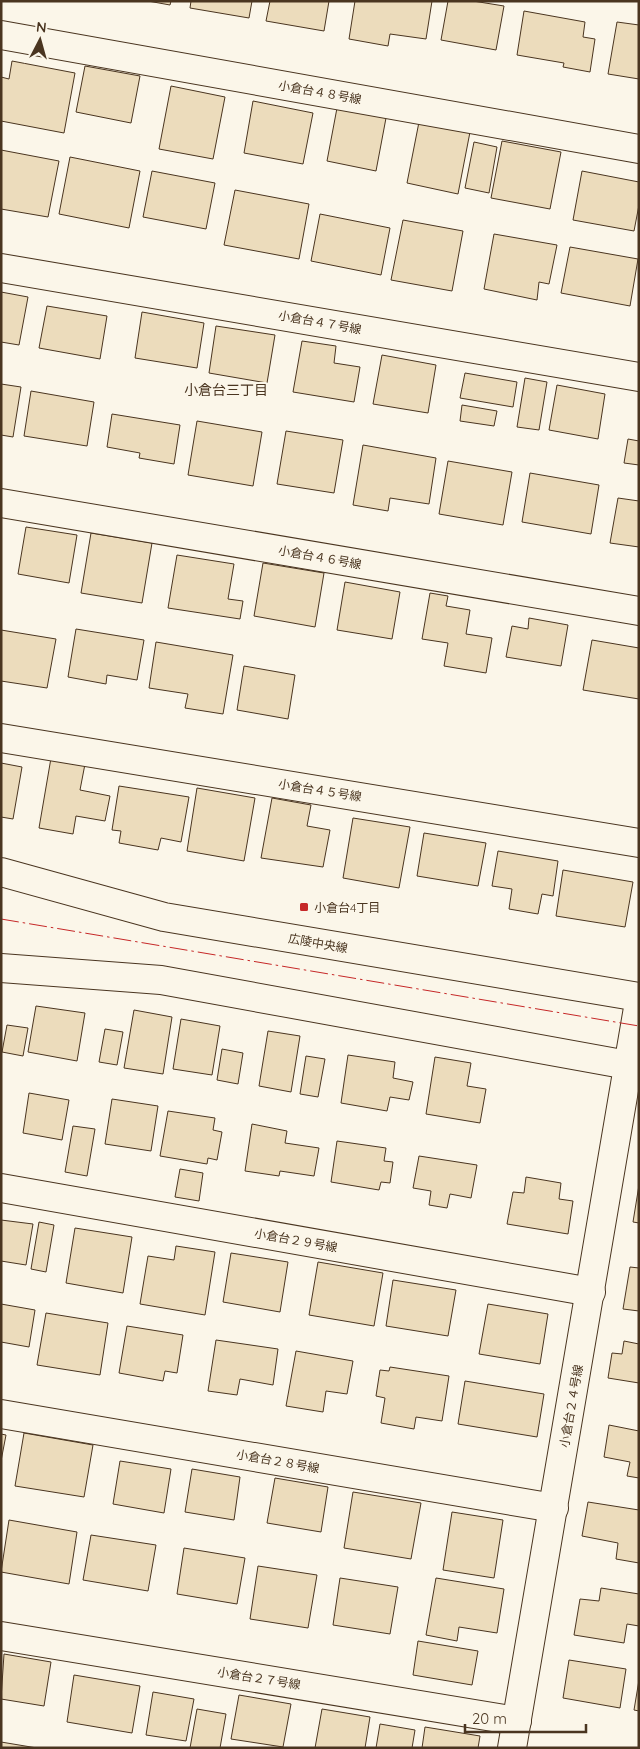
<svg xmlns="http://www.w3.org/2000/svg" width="640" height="1749" viewBox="0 0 640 1749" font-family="Quicksand,'Noto Sans JP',sans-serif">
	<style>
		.building { fill: #ecdcbc; stroke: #4a3520 }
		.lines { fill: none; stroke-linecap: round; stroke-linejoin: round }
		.minor-casing { stroke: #4a3520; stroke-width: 30 }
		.minor { stroke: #fbf6e9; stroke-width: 28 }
		.power { stroke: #c62828; stroke-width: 1; stroke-dasharray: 18 4 2.5 4; stroke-linecap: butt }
		.poi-dot { fill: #c62828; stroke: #fbf6e9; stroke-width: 2 }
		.labels { text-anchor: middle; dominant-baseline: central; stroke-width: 4; stroke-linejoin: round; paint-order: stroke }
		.street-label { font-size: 12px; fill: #4a3520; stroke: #fbf6e9 }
		.poi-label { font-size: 12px; fill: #4a3520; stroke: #fbf6e9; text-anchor: start }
		.neighbourhood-label { font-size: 14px; fill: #4a3520; stroke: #fbf6e9 }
	</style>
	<rect width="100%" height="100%" fill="#fbf6e9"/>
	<g class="building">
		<polygon points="148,1 171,1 170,5"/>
		<polygon points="191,1 252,1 249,18 190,8"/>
		<polygon points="270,1 329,1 324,31 266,21"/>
		<polygon points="355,1 432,1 426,39 390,34 388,46 349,39"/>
		<polygon points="448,1 473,1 504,6 496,50 441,40"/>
		<polygon points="524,11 585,22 583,37 595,39 590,72 563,67 564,63 517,55"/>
		<polygon points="617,22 639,25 639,79 608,74"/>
		<polygon points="12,61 75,73 64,133 1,121 1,77 9,79"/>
		<polygon points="85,66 140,76 131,123 76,112"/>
		<polygon points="171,86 225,97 213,159 159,149"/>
		<polygon points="253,101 313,113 303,164 244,153"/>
		<polygon points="337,108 386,118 376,171 327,161"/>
		<polygon points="419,122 470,132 458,194 407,183"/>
		<polygon points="502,141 561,152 550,209 491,198"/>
		<polygon points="474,142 497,147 489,193 465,188"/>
		<polygon points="1,150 59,161 48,217 1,209"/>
		<polygon points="70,157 140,171 129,228 59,214"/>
		<polygon points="152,171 215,183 206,229 143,217"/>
		<polygon points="582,171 639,182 639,205 634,231 573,220"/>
		<polygon points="235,190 309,204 299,259 224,245"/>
		<polygon points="320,214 390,228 381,275 311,261"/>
		<polygon points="403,220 463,231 452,291 391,280"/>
		<polygon points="494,234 557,245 549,284 539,282 537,300 484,289"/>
		<polygon points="570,247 638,259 630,306 561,293"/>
		<polygon points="1,292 28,297 19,345 1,342"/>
		<polygon points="47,306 107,316 100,359 39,348"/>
		<polygon points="142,312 204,323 197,368 135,358"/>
		<polygon points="216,326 275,335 267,383 209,373"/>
		<polygon points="302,341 336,346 334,363 360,367 354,402 293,392"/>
		<polygon points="382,355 436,365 428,413 373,404"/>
		<polygon points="465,373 517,382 513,407 460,398"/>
		<polygon points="525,378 547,382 539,430 517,427"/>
		<polygon points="1,384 21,387 13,437 1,435"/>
		<polygon points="557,385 605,394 598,439 549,430"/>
		<polygon points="31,391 94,402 87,446 24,436"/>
		<polygon points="462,405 497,411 494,426 460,421"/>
		<polygon points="112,414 180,425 174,464 139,458 140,453 107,447"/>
		<polygon points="197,421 262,432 253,486 188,475"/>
		<polygon points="286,431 343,440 334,493 277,484"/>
		<polygon points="628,439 639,441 639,465 624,463"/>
		<polygon points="363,445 436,458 429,504 390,498 388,511 353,505"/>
		<polygon points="448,461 512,472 503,525 439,514"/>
		<polygon points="530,473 599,485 591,534 522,522"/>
		<polygon points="618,498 639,501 639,547 610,543"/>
		<polygon points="26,527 77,535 69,583 18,574"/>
		<polygon points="91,533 152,543 142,603 81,593"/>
		<polygon points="177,555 234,564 228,599 243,601 240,619 168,608"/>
		<polygon points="263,563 324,573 315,627 254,616"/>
		<polygon points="345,582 400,592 392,639 337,630"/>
		<polygon points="430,593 448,596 446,606 470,610 466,634 492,638 486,673 444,666 448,643 422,639"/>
		<polygon points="529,618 568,625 561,666 506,657 512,626 528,629"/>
		<polygon points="76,629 144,640 137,680 107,675 106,684 68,677"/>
		<polygon points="1,630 56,639 47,688 1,681"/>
		<polygon points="592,640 639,648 639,699 583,690"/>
		<polygon points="156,642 233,655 223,714 185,708 188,694 149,688"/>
		<polygon points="244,666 295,675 288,719 237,710"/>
		<polygon points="51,758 85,764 80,790 110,796 105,821 76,816 73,834 39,828"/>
		<polygon points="1,763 22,767 13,819 1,817"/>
		<polygon points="119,786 189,797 181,842 161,838 158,850 119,843 121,831 112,830"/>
		<polygon points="197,788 255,798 244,861 187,851"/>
		<polygon points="272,798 311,805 307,826 330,830 323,867 261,858"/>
		<polygon points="353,818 410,827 399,888 343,878"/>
		<polygon points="424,833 486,843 478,886 417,876"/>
		<polygon points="498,851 558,861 553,896 542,894 538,914 509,909 512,889 492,886"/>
		<polygon points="563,870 633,882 625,927 556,916"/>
		<polygon points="36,1006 85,1013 77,1061 28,1052"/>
		<polygon points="134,1010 172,1017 163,1074 124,1068"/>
		<polygon points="181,1019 220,1026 212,1075 173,1069"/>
		<polygon points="7,1025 28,1028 23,1056 2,1052"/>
		<polygon points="105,1029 123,1032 117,1065 99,1062"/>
		<polygon points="268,1031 300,1036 291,1092 259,1086"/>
		<polygon points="222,1049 243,1053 238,1084 217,1080"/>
		<polygon points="348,1055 395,1062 393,1078 413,1082 409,1100 390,1097 387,1111 341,1103"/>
		<polygon points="306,1056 325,1059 318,1097 300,1094"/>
		<polygon points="435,1057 471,1063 467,1086 486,1089 480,1123 426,1114"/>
		<polygon points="29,1093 69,1100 62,1140 23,1133"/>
		<polygon points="112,1099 158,1106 151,1151 105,1144"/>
		<polygon points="168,1111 215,1118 213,1130 222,1132 217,1160 208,1158 207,1164 160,1156"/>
		<polygon points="252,1124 287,1131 285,1143 319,1148 314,1176 280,1171 279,1176 245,1171"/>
		<polygon points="73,1126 95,1129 87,1176 65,1172"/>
		<polygon points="337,1141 386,1148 384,1161 393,1162 390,1183 381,1182 379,1190 331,1182"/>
		<polygon points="419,1156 477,1165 471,1198 450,1194 447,1208 429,1205 431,1191 413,1188"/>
		<polygon points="180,1169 203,1173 199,1201 175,1197"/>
		<polygon points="526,1177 561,1183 559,1199 573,1201 568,1234 507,1224 513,1192 524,1193"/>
		<polygon points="639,1185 639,1223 633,1222"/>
		<polygon points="1,1220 33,1224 26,1265 1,1261"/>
		<polygon points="39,1222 54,1225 46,1272 31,1269"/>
		<polygon points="75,1228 132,1237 123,1293 66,1283"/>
		<polygon points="176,1246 215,1252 205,1315 140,1304 148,1256 174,1260"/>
		<polygon points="231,1253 288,1262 280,1312 223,1302"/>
		<polygon points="318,1262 383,1273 374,1326 309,1315"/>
		<polygon points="630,1267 639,1268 639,1311 623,1309"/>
		<polygon points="393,1280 456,1290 448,1336 386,1326"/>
		<polygon points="1,1304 35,1310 29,1347 1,1342"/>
		<polygon points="488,1304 548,1314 540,1364 479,1354"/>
		<polygon points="46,1313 108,1323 100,1375 37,1365"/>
		<polygon points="127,1326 183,1335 177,1373 165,1371 163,1381 119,1373"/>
		<polygon points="216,1340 278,1349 273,1385 240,1379 237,1395 208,1391"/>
		<polygon points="624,1341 639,1344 639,1383 608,1378 612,1353 622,1354"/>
		<polygon points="296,1351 353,1361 347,1394 326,1391 323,1412 286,1406"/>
		<polygon points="390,1367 449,1376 442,1421 416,1417 414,1429 381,1423 385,1398 376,1396 380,1370 389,1371"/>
		<polygon points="465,1381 544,1394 537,1437 458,1424"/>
		<polygon points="609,1425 639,1431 639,1478 627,1476 630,1462 604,1457"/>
		<polygon points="24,1433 93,1445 84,1497 15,1486"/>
		<polygon points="1,1434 6,1435 1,1461"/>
		<polygon points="120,1461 171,1469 164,1513 113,1504"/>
		<polygon points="192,1469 240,1477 234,1520 185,1512"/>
		<polygon points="275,1478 328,1487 321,1532 267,1523"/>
		<polygon points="353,1492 421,1503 411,1559 344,1548"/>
		<polygon points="588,1502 639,1510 639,1563 616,1559 618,1543 582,1536"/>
		<polygon points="452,1512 503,1520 494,1578 443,1570"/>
		<polygon points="9,1520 77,1532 69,1584 1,1572"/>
		<polygon points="91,1535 156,1545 148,1591 83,1580"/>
		<polygon points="184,1548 245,1558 237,1604 177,1594"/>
		<polygon points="258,1566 317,1575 308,1628 250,1619"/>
		<polygon points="340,1578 398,1587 390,1634 333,1625"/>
		<polygon points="436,1578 504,1589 497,1633 459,1627 457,1641 426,1635"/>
		<polygon points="601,1588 639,1594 639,1626 627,1624 624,1643 574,1635 580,1599 599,1601"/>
		<polygon points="418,1641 478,1651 472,1685 413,1675"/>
		<polygon points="4,1654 51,1662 44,1706 1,1699"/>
		<polygon points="569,1660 626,1669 620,1708 563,1698"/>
		<polygon points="74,1675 140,1686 132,1733 67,1722"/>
		<polygon points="639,1680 639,1711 634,1710"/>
		<polygon points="153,1692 194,1699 186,1741 146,1735"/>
		<polygon points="239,1695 291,1704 283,1747 231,1739"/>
		<polygon points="197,1709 226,1714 220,1748 190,1748"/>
		<polygon points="322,1709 370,1717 365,1748 315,1748"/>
		<polygon points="380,1724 415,1730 412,1748 376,1748"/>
		<polygon points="425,1727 480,1736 478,1748 422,1748"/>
		<polygon points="1,1742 37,1748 1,1748"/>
	</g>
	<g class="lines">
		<defs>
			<g id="minor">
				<polyline points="1,35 639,149"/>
				<polyline points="1,268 639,377"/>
				<polyline points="1,503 639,611"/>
				<polyline points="1,738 639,843"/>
				<polyline points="1,872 164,917 639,997"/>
				<polyline points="1,968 161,980 639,1067"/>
				<polyline points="1,1188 591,1292"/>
				<polyline points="1,1414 554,1508"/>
				<polyline points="1,1636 517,1721"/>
				<polyline points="512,1748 639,1002"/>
			</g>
		</defs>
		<use href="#minor" class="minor-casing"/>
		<use href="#minor" class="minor"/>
		<polyline class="power" points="1,919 639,1026"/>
	</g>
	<rect class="poi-dot" x="299" y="902" width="10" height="10" rx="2.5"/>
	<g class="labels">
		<g class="street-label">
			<text transform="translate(320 92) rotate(10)">小倉台４８号線</text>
			<text transform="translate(320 322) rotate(10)">小倉台４７号線</text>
			<text transform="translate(320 557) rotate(10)">小倉台４６号線</text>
			<text transform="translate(320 790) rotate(9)">小倉台４５号線</text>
			<text transform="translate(318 943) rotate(10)">広陵中央線</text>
			<text transform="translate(296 1240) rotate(10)">小倉台２９号線</text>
			<text transform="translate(571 1406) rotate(-80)">小倉台２４号線</text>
			<text transform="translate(278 1461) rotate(10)">小倉台２８号線</text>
			<text transform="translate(259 1678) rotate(9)">小倉台２７号線</text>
		</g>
		<g class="poi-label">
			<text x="314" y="907">小倉台4丁目</text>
		</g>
		<g class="neighbourhood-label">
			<text x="226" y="390">小倉台三丁目</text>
		</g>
	</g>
	<rect width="640" height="1749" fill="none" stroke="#4a3520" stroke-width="5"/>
	<g transform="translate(40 40) rotate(6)" stroke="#fbf6e9" stroke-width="4" paint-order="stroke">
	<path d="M0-4L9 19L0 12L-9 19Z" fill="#4a3520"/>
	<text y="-8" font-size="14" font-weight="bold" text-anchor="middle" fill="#4a3520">N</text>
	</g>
	<path d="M465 1724v8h121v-8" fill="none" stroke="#4a3520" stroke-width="2.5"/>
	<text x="472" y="1724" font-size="15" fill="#4a3520" stroke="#fbf6e9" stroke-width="4" paint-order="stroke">20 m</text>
</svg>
